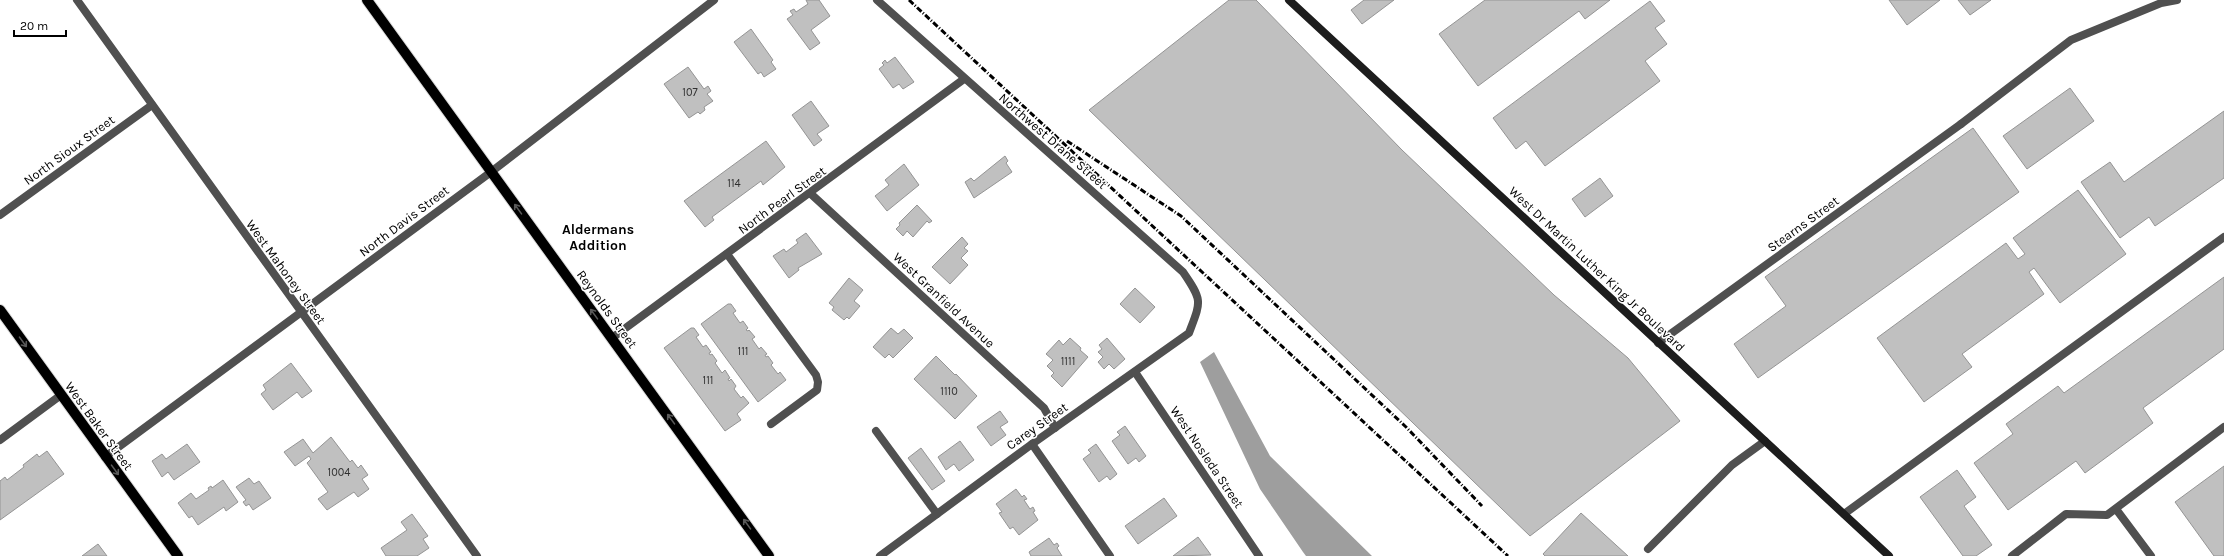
<svg xmlns="http://www.w3.org/2000/svg" width="2224" height="556" viewBox="0 0 2224 556" font-family="Karla,sans-serif">
	<style>
		.water { fill: #9e9e9e }
		.building { fill: #c0c0c0; stroke: #949494 }
		.lines { fill: none; stroke-linecap: round; stroke-linejoin: round }
		.primary-casing { stroke: #dbdbdb; stroke-width: 12 }
		.lane { stroke: #505050; stroke-width: 8 }
		.street { stroke: #505050; stroke-width: 8 }
		.secondary { stroke: #1d1d1d; stroke-width: 8 }
		.primary { stroke: #000; stroke-width: 10 }
		.rail { stroke: #000; stroke-width: 3; stroke-dasharray: 6 2 1 2; stroke-linecap: butt }
		.oneway { stroke: #595959 }
		.labels { text-anchor: middle; dominant-baseline: central; stroke-width: 3; stroke-linejoin: round; paint-order: stroke }
		.number-label { font-size: 11px; fill: #303030 }
		.street-label { font-size: 13px; fill: #000; stroke: #fff }
		.neighbourhood-label { font-size: 14px; font-weight: bold; fill: #000; stroke: #fff }
	</style>
	<rect width="100%" height="100%" fill="#fff"/>
	<polygon class="water" points="1214,352 1270,456 1372,556 1306,556 1303,552 1260,489 1200,362"/>
	<g class="building">
		<polygon points="806,0 819,0 830,16 811,30 820,43 810,50 787,19 793,15 790,11 794,9 796,12 808,4"/>
		<polygon points="1229,0 1256,0 1402,150 1554,295 1628,358 1680,421 1530,536 1089,110"/>
		<polygon points="1364,0 1394,0 1362,24 1351,10"/>
		<polygon points="1485,0 1610,0 1585,19 1579,11 1478,86 1439,34"/>
		<polygon points="1889,0 1940,0 1907,25"/>
		<polygon points="1958,0 1991,0 1970,15"/>
		<polygon points="1650,1 1665,21 1655,28 1667,44 1645,61 1660,81 1545,166 1526,141 1516,149 1493,118"/>
		<polygon points="751,29 773,60 771,62 776,69 764,77 761,72 758,74 734,42"/>
		<polygon points="895,57 914,82 903,89 899,84 893,88 879,69 884,65 882,63 885,60 887,63"/>
		<polygon points="688,67 704,89 708,86 711,91 707,94 713,101 704,107 705,110 700,114 698,112 689,118 664,84"/>
		<polygon points="2070,88 2094,121 2027,169 2003,136"/>
		<polygon points="811,101 829,126 817,134 822,140 814,146 792,115"/>
		<polygon points="2224,111 2224,178 2155,226 2149,217 2120,238 2081,182 2110,162 2124,182"/>
		<polygon points="1973,128 2019,192 1758,378 1734,344 1786,306 1765,277"/>
		<polygon points="766,141 785,167 763,185 761,181 712,217 714,220 705,227 684,201"/>
		<polygon points="1005,156 1008,161 1006,163 1012,172 974,198 965,182 971,178 974,181"/>
		<polygon points="904,164 919,185 887,211 875,196 889,185 885,180"/>
		<polygon points="1600,178 1613,196 1585,217 1572,199"/>
		<polygon points="2078,190 2126,254 2060,303 2034,268 2029,272 2044,294 1962,354 1972,367 1924,402 1877,338 2006,243 2018,259 2025,254 2013,238"/>
		<polygon points="917,205 932,221 929,223 927,221 913,237 907,231 903,236 896,229 900,225 899,223"/>
		<polygon points="806,233 822,254 798,268 799,270 789,278 773,256 784,249 786,252 798,243 796,240"/>
		<polygon points="962,237 968,244 964,248 968,251 961,258 968,265 950,284 932,267"/>
		<polygon points="2224,277 2224,349 2143,408 2153,423 2085,473 2076,461 2008,510 1974,463 2013,434 2006,424 2058,386 2064,393"/>
		<polygon points="849,278 863,290 854,301 860,306 849,319 847,317 844,320 832,310 834,307 829,303"/>
		<polygon points="1135,288 1155,307 1140,323 1120,304"/>
		<polygon points="728,304 731,304 736,311 733,313 740,323 743,321 748,328 746,330 748,331 749,330 755,337 752,339 759,349 761,347 767,354 765,355 766,357 768,356 773,363 771,365 778,374 780,372 786,380 758,402 701,324"/>
		<polygon points="691,328 694,328 699,335 696,337 703,347 706,345 711,352 709,353 710,355 712,354 717,361 715,363 722,373 725,370 730,378 728,379 729,381 731,379 736,386 734,389 741,398 743,396 749,403 737,414 741,420 725,431 664,348"/>
		<polygon points="891,328 898,334 904,329 913,338 893,358 889,354 885,358 873,347"/>
		<polygon points="1070,338 1081,348 1080,350 1088,357 1062,387 1051,376 1054,373 1047,366 1053,360 1046,354 1059,340 1063,345"/>
		<polygon points="1107,338 1125,359 1114,369 1109,364 1104,369 1098,362 1103,357 1098,352 1102,349 1099,345"/>
		<polygon points="936,356 955,375 956,374 977,396 955,419 914,379"/>
		<polygon points="291,363 312,391 302,398 297,392 273,410 261,394 266,390 263,385"/>
		<polygon points="1000,411 1008,422 1000,427 1006,435 991,446 977,427"/>
		<polygon points="1125,426 1146,456 1139,462 1136,458 1128,464 1112,441 1120,435 1117,432"/>
		<polygon points="331,437 350,462 352,460 358,468 361,465 368,475 362,479 369,489 358,497 354,492 327,510 318,499 328,492 307,463 311,459 309,456 295,466 284,452 303,439 313,453"/>
		<polygon points="960,441 974,460 959,471 954,464 946,470 938,457"/>
		<polygon points="187,444 200,462 174,480 168,472 162,477 152,461 162,454 166,459"/>
		<polygon points="1096,444 1117,474 1110,480 1107,476 1099,482 1083,459 1091,453 1088,450"/>
		<polygon points="921,448 945,481 932,490 908,458"/>
		<polygon points="47,451 64,474 0,520 0,481 5,477 7,480 24,467 23,465 37,454 39,457"/>
		<polygon points="2224,466 2224,556 2214,556 2175,502"/>
		<polygon points="1957,470 1976,497 1964,506 1992,545 1976,556 1963,556 1920,497"/>
		<polygon points="249,478 254,484 259,481 271,498 253,510 249,504 246,506 243,502 246,500 236,487"/>
		<polygon points="223,480 238,502 226,511 224,507 198,525 192,516 189,518 178,503 191,493 196,499 209,490 208,488 211,486 212,488"/>
		<polygon points="1016,489 1022,497 1024,495 1027,499 1024,500 1030,509 1033,507 1035,511 1033,512 1038,520 1019,535 1013,527 1010,529 999,513 1002,512 996,504"/>
		<polygon points="1164,498 1177,516 1138,544 1125,526"/>
		<polygon points="1581,513 1628,556 1545,556 1543,554"/>
		<polygon points="412,514 428,536 423,539 429,548 417,556 386,556 381,548 407,530 401,522"/>
		<polygon points="1198,537 1211,555 1173,556"/>
		<polygon points="1049,538 1054,545 1057,543 1059,546 1057,548 1062,556 1031,556 1029,552"/>
		<polygon points="98,544 107,556 82,556"/>
	</g>
	<g class="lines">
		<defs>
			<g id="primary">
				<polyline points="367,0 769,556"/>
				<polyline points="0,310 178,556"/>
			</g>
		</defs>
		<use href="#primary" class="primary-casing"/>
		<g class="lane">
			<polyline points="1961,124 2071,40 2161,3 2177,0"/>
			<polyline points="727,254 816,375 818,382 817,390 771,424"/>
			<polyline points="876,431 937,514"/>
			<polyline points="2116,509 2151,556"/>
			<polyline points="1844,514 2224,237"/>
			<polyline points="1648,549 1732,465 1765,441"/>
			<polyline points="2012,556 2066,514 2107,515 2224,427"/>
		</g>
		<g class="street">
			<polyline points="77,0 477,556"/>
			<path d="M877,0L1183,272C1203,301 1201,301 1189,333L1032,444L880,556"/>
			<polyline points="811,194 1044,408 1055,428"/>
			<polyline points="0,215 152,105"/>
			<polyline points="612,338 964,79"/>
			<polyline points="1658,343 1961,124"/>
			<polyline points="1135,372 1259,556"/>
			<polyline points="0,440 61,395"/>
			<polyline points="1032,444 1110,556"/>
			<polyline points="105,457 491,172 714,0"/>
		</g>
		<polyline class="secondary" points="1289,0 1889,556"/>
		<use href="#primary" class="primary"/>
		<g class="rail">
			<polyline points="909,0 1508,556"/>
			<polyline points="1067,141 1181,216 1406,427 1482,506"/>
		</g>
	</g>
	<defs><path id="oneway-shaft" d="M-6 0H5M1.5-3L5.5 0L1.5 3" fill="none" stroke-width="1.6" stroke-linecap="round" stroke-linejoin="round"/></defs>
	<g class="oneway">
		<use href="#oneway-shaft" transform="translate(518 209) rotate(-126)"/>
		<use href="#oneway-shaft" transform="translate(594 314) rotate(-126)"/>
		<use href="#oneway-shaft" transform="translate(23 342) rotate(54)"/>
		<use href="#oneway-shaft" transform="translate(671 419) rotate(-126)"/>
		<use href="#oneway-shaft" transform="translate(115 470) rotate(54)"/>
		<use href="#oneway-shaft" transform="translate(747 524) rotate(-126)"/>
	</g>
	<g class="labels">
		<g class="number-label">
			<text x="690" y="92">107</text>
			<text x="734" y="183">114</text>
			<text x="743" y="351">111</text>
			<text x="1068" y="361">1111</text>
			<text x="708" y="380">111</text>
			<text x="949" y="391">1110</text>
			<text x="339" y="472">1004</text>
		</g>
		<g class="street-label">
			<text transform="translate(1053 141) rotate(41)">Northwest Drane Street</text>
			<text transform="translate(69 150) rotate(-36)">North Sioux Street</text>
			<text transform="translate(782 200) rotate(-36)">North Pearl Street</text>
			<text transform="translate(404 221) rotate(-37)">North Davis Street</text>
			<text transform="translate(1803 224) rotate(-36)">Stearns Street</text>
			<text transform="translate(1597 269) rotate(43)">West Dr Martin Luther King Jr Boulevard</text>
			<text transform="translate(286 272) rotate(54)">West Mahoney Street</text>
			<text transform="translate(944 300) rotate(43)">West Granfield Avenue</text>
			<text transform="translate(607 309) rotate(54)">Reynolds Street</text>
			<text transform="translate(99 426) rotate(54)">West Baker Street</text>
			<text transform="translate(1037 426) rotate(-35)">Carey Street</text>
			<text transform="translate(1207 457) rotate(56)">West Nosleda Street</text>
		</g>
		<g class="neighbourhood-label">
			<text x="598" y="229">Aldermans<tspan x="598" dy="16">Addition</tspan></text>
		</g>
	</g>
	<path d="M14 30v6h52v-6" fill="none" stroke="#000000" stroke-width="2"/>
	<text x="20" y="30" font-size="12" fill="#000000" stroke="#ffffff" stroke-width="3" paint-order="stroke">20 m</text>
</svg>
